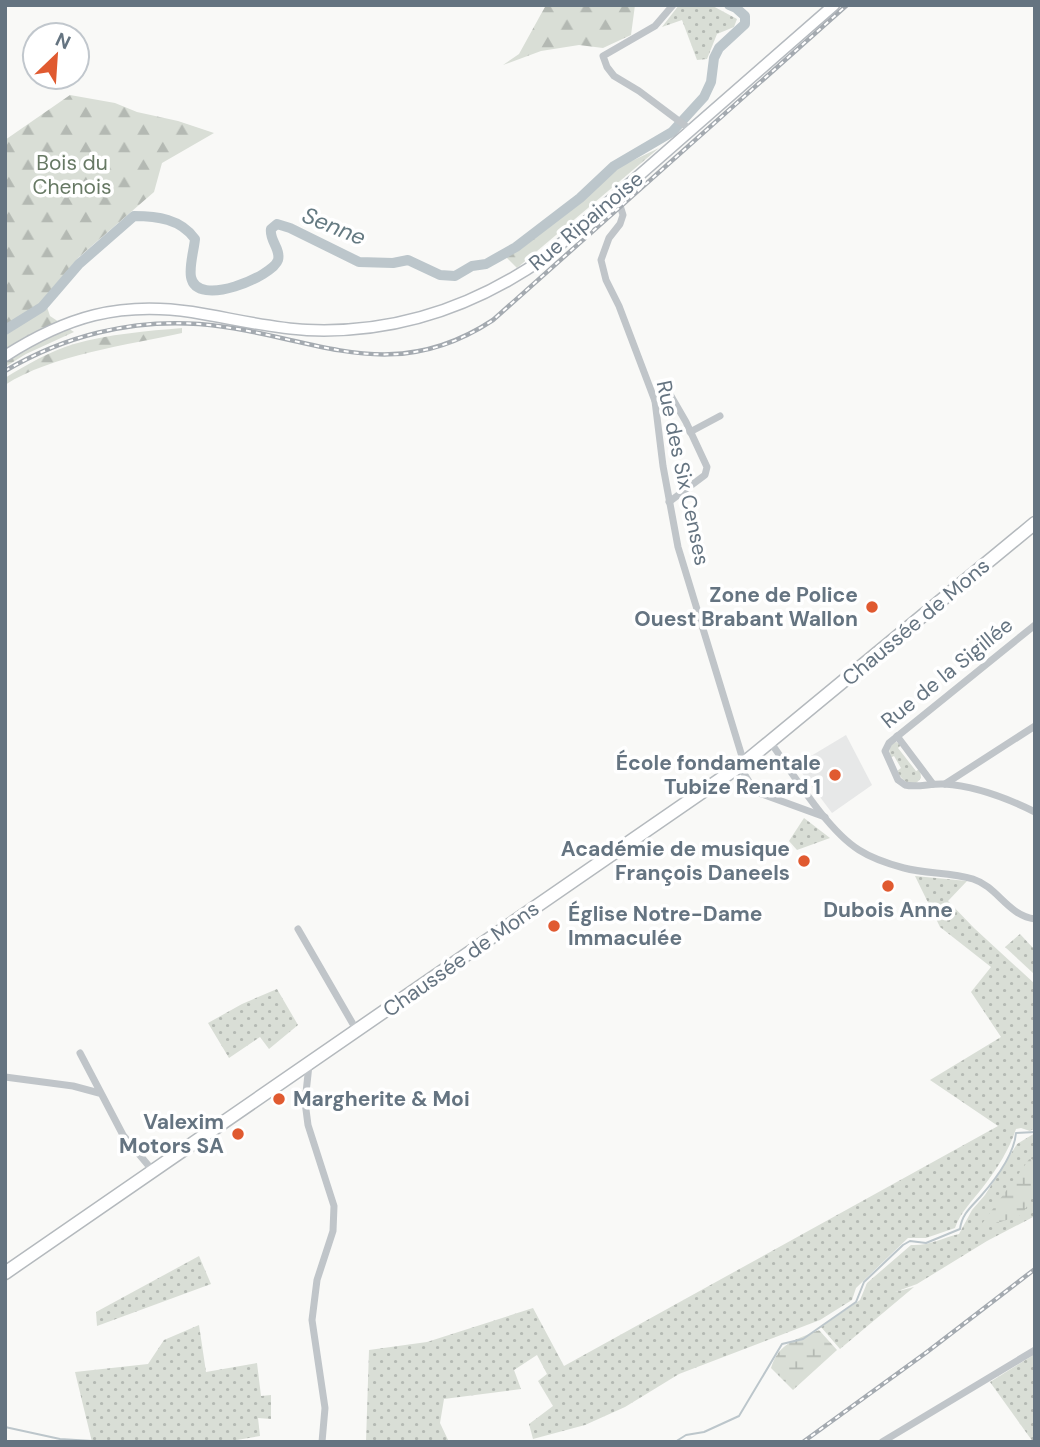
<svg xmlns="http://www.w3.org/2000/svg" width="1040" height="1447" viewBox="0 0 1040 1447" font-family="'DM Sans',sans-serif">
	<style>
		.built { fill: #e7e8e8 }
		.grass { fill: url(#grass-dots) }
		.forest { fill: url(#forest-firs) }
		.wetland { fill: url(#wetland-marsh) }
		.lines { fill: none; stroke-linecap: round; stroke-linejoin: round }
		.stream { stroke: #bcc6cb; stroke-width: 2 }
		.river { stroke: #bcc6cb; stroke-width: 10 }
		.secondary-casing { stroke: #b5babf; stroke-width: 13 }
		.primary-casing { stroke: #b4b9bd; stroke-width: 15 }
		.street { stroke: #c0c5c9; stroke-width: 7 }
		.secondary { stroke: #fff; stroke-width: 10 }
		.primary { stroke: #fff; stroke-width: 12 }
		.rail-casing { stroke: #a4aab0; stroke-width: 4.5 }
		.rail { stroke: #fff; stroke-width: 2; stroke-dasharray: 5; stroke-linecap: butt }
		.poi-dot { fill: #e05a30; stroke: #fff; stroke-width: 2.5 }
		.labels { text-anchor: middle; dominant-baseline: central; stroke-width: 7; stroke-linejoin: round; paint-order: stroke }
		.park-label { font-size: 21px; fill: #677964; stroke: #fff }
		.street-label { font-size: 21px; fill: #657481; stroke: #fff }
		.poi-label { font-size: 21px; font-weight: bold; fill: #657481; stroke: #fff; text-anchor: end }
		.water-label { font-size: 23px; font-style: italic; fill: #657a82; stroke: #fff }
	</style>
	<defs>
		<pattern id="grass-dots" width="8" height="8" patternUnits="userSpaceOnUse" patternTransform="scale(1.75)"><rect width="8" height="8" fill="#d9ded6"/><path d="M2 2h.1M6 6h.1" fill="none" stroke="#b4b9b3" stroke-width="1.8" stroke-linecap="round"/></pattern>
		<pattern id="forest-firs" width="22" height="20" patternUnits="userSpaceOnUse" patternTransform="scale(1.75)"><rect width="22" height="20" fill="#d9ded6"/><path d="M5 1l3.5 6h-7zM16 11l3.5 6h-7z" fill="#b4b9b3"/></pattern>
		<pattern id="wetland-marsh" width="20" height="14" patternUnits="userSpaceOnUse" patternTransform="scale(1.75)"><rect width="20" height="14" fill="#d9ded6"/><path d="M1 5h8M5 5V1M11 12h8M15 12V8" fill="none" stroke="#b4b9b3"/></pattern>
	</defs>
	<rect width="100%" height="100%" fill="#f9f9f7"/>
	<polygon class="built" points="846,735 872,785 832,813 796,765"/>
	<g class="grass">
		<polygon points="679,5 711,5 737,19 734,27 717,34 707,59 697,60 682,20 662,27"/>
		<path d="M896,742L902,744L898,748L916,771L920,769L921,778C913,790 902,781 897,771L901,768L894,756L890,758L889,746Z"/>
		<polygon points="804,818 830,838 797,850 789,841"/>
		<path d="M915,876L967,881L948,901L974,928L1035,984V1128L1030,1131L1021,1128L1016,1129C1009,1150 997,1169 983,1187C973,1200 960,1213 955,1228L926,1238H908L856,1288L852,1300L820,1320L679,1374L625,1407L585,1425L533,1439L529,1424L553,1406L538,1381L547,1374L537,1355L514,1370L521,1389L444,1399L440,1423L449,1442H366L369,1350L427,1342L533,1308L564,1366L998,1126L930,1080L1001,1037L971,992L991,967L940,927Z"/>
		<polygon points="1020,934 1035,950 1035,972 1033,973 1005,947"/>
		<polygon points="277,989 298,1025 269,1049 260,1037 229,1058 208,1023 242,1004"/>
		<path d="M1035,1133V1216L987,1241L917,1284L895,1292L914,1287L840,1349L821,1327L860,1300L867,1283L911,1245C929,1246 942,1238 959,1234L972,1210L985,1195L1017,1144Z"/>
		<polygon points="199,1256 211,1284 97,1326 96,1312"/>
		<polygon points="199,1325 206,1372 257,1363 261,1396 271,1395 271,1419 258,1418 260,1436 225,1442 92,1442 75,1372 148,1364 164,1340"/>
		<polygon points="1035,1354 1035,1442 1033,1442 990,1382"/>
	</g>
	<g class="forest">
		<polygon points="546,5 635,5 631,35 603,48 579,45 541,51 503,65 519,54"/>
		<polygon points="70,95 115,103 137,112 178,121 214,133 162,163 154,192 79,257 44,298 50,316 74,332 26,354 5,367 5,140"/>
		<polygon points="659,148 517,268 503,254 615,169"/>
		<path d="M182,328V333C128,345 51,355 5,385V378C26,365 50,351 74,344C109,334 147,331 182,328Z"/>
	</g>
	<g class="wetland">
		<polygon points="1030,1158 1035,1161 1035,1192 1022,1215 1000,1222 981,1225"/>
		<path d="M819,1330L837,1350L793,1390L771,1368C779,1342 796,1340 819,1330Z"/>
	</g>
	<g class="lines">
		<g class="stream">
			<polyline points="5,1427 60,1439 108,1442"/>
			<path d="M675,1442L686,1435L704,1432L739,1416L782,1344L803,1339L856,1302L864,1282L903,1245L910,1241L926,1243L960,1229C962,1214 971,1207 980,1197C995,1180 1014,1155 1016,1133L1035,1132"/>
		</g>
		<path class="river" d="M5,330L42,307L79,264L134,216C157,216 181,219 195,239C194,250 189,266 191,277C197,309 273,276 278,260C281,249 269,240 271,229L277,224L290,228L359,262L393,263L408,260L440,275L455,276L472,266L486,264L516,247L580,198L614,166L672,132L704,97L711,82L714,58L719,48L745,24V16L736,8L729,5"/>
		<defs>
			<path id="secondary" d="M5,356C66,317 119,301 192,312C230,318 268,328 307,330C395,334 476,306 547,256L834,5"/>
			<polyline id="primary" points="5,1273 744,763 1035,523"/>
		</defs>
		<use href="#secondary" class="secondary-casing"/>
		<use href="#primary" class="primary-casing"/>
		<g class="street">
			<polyline points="673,5 655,26 603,56 607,67 614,76 639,91 691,130"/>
			<polyline points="617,196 623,215 620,224 609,238 601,260 606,280 619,306 655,401 663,466 678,547 744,763"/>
			<polyline points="655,401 671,396 686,422 707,467 705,475 669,502"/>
			<polyline points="690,432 720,416"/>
			<path d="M1035,625L889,743L885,751L898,780L905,785C918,788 931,783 944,784C976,786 1007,798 1035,812"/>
			<polyline points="897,736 933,784"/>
			<path d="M771,743C794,775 827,830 859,850C873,859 889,864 904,868C926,874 951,872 973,879C998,887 1007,915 1035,919"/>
			<polyline points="740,767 753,788 759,793 825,817"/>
			<polyline points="945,784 1035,726"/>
			<polyline points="298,929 357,1031"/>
			<polyline points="80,1053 123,1135 153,1171"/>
			<polyline points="309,1065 305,1102 308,1125 334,1206 333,1231 317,1280 312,1320 325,1408 322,1442"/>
			<polyline points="5,1077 73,1086 99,1093"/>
			<polyline points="882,1442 1035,1350"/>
		</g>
		<use href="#secondary" class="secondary"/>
		<use href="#primary" class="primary"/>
		<defs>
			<g id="rail">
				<path d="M5,371C64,336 131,319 199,324C310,333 387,390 493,320L847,5"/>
				<polyline points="803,1442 927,1352 1035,1269"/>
			</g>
		</defs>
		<use href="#rail" class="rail-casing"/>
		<use href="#rail" class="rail"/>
	</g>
	<g class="poi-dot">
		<circle cx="872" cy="607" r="7"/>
		<circle cx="835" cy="775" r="7"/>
		<circle cx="804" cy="861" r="7"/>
		<circle cx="888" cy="886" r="7"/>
		<circle cx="554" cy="926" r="7"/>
		<circle cx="279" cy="1099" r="7"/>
		<circle cx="238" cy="1134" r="7"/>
	</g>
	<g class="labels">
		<g class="park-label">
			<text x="72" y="163">Bois du<tspan x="72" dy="24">Chenois</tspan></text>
		</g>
		<g class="street-label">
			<text transform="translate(586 221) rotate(-40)">Rue Ripainoise</text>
			<text transform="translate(683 473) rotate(78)">Rue des Six Censes</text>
			<text transform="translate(916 622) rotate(-40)">Chaussée de Mons</text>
			<text transform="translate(947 673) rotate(-39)">Rue de la Sigillée</text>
			<text transform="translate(461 959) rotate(-35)">Chaussée de Mons</text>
		</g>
		<g class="poi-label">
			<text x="858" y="595">Zone de Police<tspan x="858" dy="24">Ouest Brabant Wallon</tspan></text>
			<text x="821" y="763">École fondamentale<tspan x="821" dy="24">Tubize Renard 1</tspan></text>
			<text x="790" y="849">Académie de musique<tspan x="790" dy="24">François Daneels</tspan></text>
			<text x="888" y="910" text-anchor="middle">Dubois Anne</text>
			<text x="568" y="914" text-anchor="start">Église Notre-Dame<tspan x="568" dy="24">Immaculée</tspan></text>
			<text x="293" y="1099" text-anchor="start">Margherite &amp; Moi</text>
			<text x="224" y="1122">Valexim<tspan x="224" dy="24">Motors SA</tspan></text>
		</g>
		<g class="water-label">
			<text transform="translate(334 226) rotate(22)">Senne</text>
		</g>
	</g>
	<rect width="1040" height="1447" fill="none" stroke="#657481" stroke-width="14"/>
	<g transform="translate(56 56) rotate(25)"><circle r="33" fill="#ffffff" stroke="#c1c7cd" stroke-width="2"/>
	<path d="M0-5L12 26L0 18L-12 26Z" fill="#e05a30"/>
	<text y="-10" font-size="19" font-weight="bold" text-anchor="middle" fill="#657481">N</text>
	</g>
</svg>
